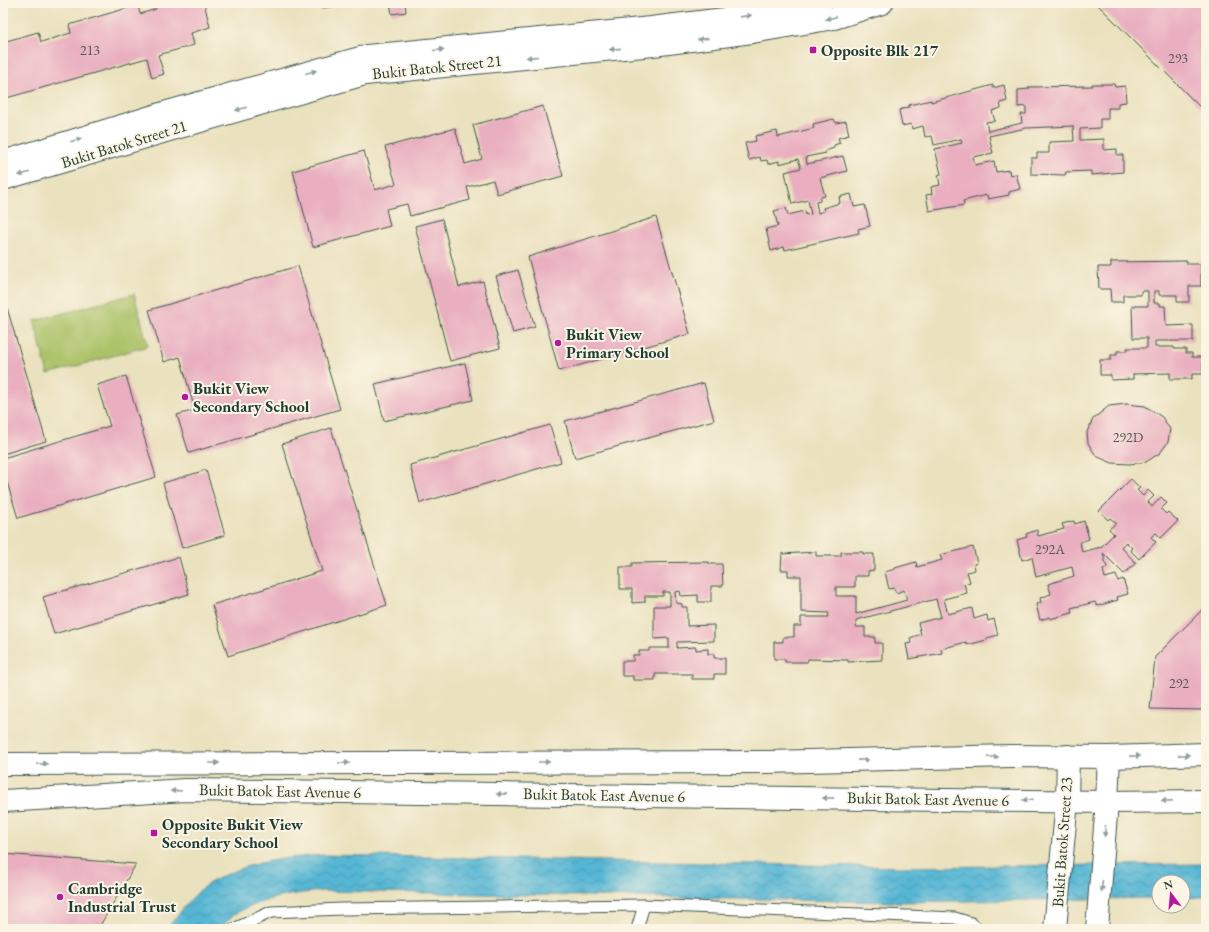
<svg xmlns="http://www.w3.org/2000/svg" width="1209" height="932" viewBox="0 0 1209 932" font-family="'EB Garamond',serif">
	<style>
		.garden { fill: #abc267; stroke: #65804e }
		.water { fill: url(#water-waves); stroke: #3a7a84 }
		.building { fill: #e9afc0 }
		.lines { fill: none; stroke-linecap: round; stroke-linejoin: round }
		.service-casing { stroke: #3d5649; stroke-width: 13 }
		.minor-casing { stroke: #3d5649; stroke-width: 24 }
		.secondary-casing { stroke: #3d5649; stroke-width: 24 }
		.service { stroke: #fff; stroke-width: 11 }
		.minor { stroke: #fff; stroke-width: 22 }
		.secondary { stroke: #fff; stroke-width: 22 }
		.oneway { fill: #8f9e9a }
		.poi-dot { fill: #b5179e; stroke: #fcf5e5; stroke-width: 1.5 }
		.labels { text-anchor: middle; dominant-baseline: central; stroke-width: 4; stroke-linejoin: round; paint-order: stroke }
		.number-label { font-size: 14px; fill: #525a57 }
		.poi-label { font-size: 16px; font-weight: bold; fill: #1f3d34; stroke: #fcf5e5; text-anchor: start }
		.street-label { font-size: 16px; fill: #1f3d34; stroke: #fcf5e5 }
	</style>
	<defs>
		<pattern id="water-waves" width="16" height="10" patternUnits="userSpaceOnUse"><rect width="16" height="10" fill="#56b7d5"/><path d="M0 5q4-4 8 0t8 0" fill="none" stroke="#4796ae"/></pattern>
	</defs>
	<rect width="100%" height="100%" fill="#fcf5e5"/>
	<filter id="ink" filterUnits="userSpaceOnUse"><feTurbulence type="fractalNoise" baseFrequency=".025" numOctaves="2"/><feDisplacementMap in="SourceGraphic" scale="8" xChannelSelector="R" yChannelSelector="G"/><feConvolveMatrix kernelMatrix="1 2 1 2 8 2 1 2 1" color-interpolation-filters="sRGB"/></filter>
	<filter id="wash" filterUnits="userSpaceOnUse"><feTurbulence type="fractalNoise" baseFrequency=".012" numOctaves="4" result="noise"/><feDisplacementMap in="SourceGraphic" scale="16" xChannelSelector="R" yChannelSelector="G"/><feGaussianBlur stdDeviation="0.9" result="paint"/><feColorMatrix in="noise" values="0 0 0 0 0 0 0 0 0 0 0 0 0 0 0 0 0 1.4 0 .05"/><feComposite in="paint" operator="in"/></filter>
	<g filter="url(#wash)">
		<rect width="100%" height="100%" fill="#eae1be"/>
		<polygon class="garden" points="134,294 148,346 48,374 34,321"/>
		<path class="water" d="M323,855L900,867L1206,864V897L1183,898V882H1159V898L897,902L323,891C294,893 264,898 238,912C231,916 225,924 219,929H167C176,917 195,892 208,884C243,862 283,858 323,855Z"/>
		<g id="blocks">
			<g class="building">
				<polygon points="154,3 204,3 210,27 191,33 194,45 158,55 164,74 152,78 147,58 3,99 3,42 38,32 41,42 71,33 69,25 138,5 140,14 156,9"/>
				<polygon points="322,3 356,3 356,4 322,8"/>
				<polygon points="390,3 405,3 406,12 392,14"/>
				<polygon points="1096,3 1206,3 1206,113"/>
				<polygon points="1092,84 1114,84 1115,87 1125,86 1126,102 1118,103 1118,108 1108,108 1108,119 1100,119 1100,128 1080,129 1080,140 1104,139 1104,150 1117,149 1117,155 1123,155 1123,172 1091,175 1091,171 1066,172 1065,175 1031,174 1031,158 1037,158 1037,153 1049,153 1049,142 1074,141 1073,126 1026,128 989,136 993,153 973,157 975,165 994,161 996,172 1009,170 1010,175 1016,174 1020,189 1009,192 1009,195 988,199 987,195 963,201 964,205 929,211 926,195 932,194 931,187 940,185 938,175 941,174 935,149 962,143 961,139 934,145 932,136 925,137 923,126 912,129 911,124 902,126 899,110 909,107 909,105 931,100 931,102 993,85 993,88 1004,85 1007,101 1000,103 1001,108 992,111 995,121 986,122 988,131 1022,123 1021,114 1026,114 1026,106 1018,107 1018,90 1029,89 1029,87 1092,86"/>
				<polygon points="543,106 563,176 497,194 493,180 467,187 470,200 410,216 407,204 386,209 390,226 313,247 293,171 364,151 375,190 396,184 385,147 455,128 465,164 482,159 473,125"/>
				<polygon points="834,119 836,123 846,121 849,135 838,138 840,143 834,145 834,148 825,151 826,153 806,157 807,164 843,156 847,171 820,178 825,196 820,197 820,201 816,202 818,213 824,211 823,208 840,203 839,197 851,194 854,207 865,205 870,226 858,229 859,233 785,250 784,247 771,251 766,229 778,226 774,211 786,208 788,215 805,211 806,215 811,214 808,200 792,204 785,172 801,168 798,159 779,164 779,161 768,164 767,160 761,161 760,157 749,160 745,143 756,141 755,136 777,131 778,137 814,128 813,124"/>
				<polygon points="656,217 690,334 559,371 528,257"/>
				<polygon points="442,219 459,287 483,281 500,348 450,361 415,226"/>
				<polygon points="1187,261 1187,264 1201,264 1201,286 1189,286 1189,302 1177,302 1177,295 1159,295 1159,291 1154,291 1154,303 1160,303 1160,306 1165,306 1166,326 1193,325 1193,341 1155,341 1155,347 1174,347 1174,349 1186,349 1186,353 1192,353 1192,357 1203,357 1203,374 1192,374 1192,379 1170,379 1170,373 1133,374 1133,379 1111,380 1111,375 1100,375 1100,360 1111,360 1111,355 1117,355 1117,351 1127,351 1127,348 1147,348 1147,338 1133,338 1132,306 1148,306 1148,291 1141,291 1141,295 1123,295 1123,302 1111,302 1110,289 1099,289 1098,267 1111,267 1111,262"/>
				<polygon points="298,266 340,409 189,453 177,415 195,410 180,357 164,362 149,310"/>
				<polygon points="518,270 535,327 513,333 496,276"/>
				<polygon points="3,294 46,441 3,454"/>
				<polygon points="465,363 473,400 384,421 375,384"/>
				<polygon points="126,376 156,477 18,518 3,469 3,458 110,426 97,385"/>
				<polygon points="704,383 714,420 575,458 565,421"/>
				<polygon points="1126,404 1145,406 1162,417 1170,429 1168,442 1160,453 1146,462 1129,464 1112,463 1096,456 1088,443 1087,432 1093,419 1109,406"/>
				<polygon points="550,425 561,462 420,503 410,465"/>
				<polygon points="331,428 387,605 228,656 212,605 322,571 282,444"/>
				<polygon points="206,470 225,535 182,548 163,483"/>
				<polygon points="1131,479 1140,488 1137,490 1143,496 1148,490 1154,496 1148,502 1152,507 1161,497 1167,503 1161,509 1166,514 1168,512 1178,521 1161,538 1156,533 1151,537 1156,542 1139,559 1130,550 1132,548 1126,542 1121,547 1136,563 1124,574 1103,553 1107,568 1103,570 1105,578 1116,575 1118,581 1123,579 1128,594 1117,597 1118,600 1097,606 1095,602 1071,608 1072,613 1050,619 1050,617 1040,620 1036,604 1041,603 1040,598 1051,594 1048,584 1074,576 1072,567 1036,577 1032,557 1022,560 1017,540 1027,537 1026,534 1037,530 1038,536 1064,529 1062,524 1074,521 1075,524 1084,521 1089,539 1080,542 1082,552 1101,547 1114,534 1109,529 1116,523 1110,518 1108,520 1099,511"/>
				<polygon points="973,547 977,563 974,564 975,570 967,572 970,582 964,584 967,593 944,599 948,614 972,608 974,619 987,615 988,621 994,619 998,635 987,638 987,640 967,645 966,642 941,649 942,653 909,659 906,644 911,643 910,638 921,634 918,623 941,617 936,599 856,620 856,627 865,627 865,637 875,637 875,643 882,643 882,660 848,662 848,660 808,659 807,662 785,662 785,659 774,659 774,642 783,642 783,637 794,637 794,626 801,626 801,617 828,617 829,613 801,612 801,576 788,576 788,570 781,570 782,554 816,552 816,556 841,556 841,552 863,552 863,554 874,554 874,570 868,571 868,576 855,576 855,587 836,587 836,596 856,596 856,614 907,600 904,590 896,593 894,588 889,589 885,572 895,569 895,568 916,562 917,567 942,560 940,555"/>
				<polygon points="179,557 189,594 54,634 43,597"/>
				<polygon points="709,562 709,564 722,564 723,586 711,586 711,602 698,602 698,595 681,596 680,591 675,592 676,603 682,604 682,607 687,607 687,626 714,625 714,641 677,642 677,648 696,647 696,650 708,649 708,654 714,654 714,658 725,658 725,674 714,674 714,679 692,679 692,674 655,674 655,680 633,680 633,676 622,676 622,661 633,661 633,655 639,655 639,651 649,651 649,648 669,648 669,638 654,639 654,606 670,606 670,592 663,592 663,596 645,596 645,602 632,603 632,589 620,589 620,567 632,567 632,563"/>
				<polygon points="1206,606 1206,710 1150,709 1155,657"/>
				<polygon points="3,854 136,864 98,929 3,929"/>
			</g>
		</g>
	</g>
	<g filter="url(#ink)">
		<use href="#blocks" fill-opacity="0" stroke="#3d5649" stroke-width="1"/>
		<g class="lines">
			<defs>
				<g id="service">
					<polyline points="234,929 271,912 342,909 644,905 955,918 971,923 978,929"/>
					<polyline points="637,929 644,905"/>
				</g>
				<g id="minor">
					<polyline points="3,162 164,113 367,56 651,28 749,16 821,3"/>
					<polyline points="3,179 176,128 365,74 653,45 752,32 834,18 882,3"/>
					<polyline points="1055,929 1067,801 1068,756"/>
					<polyline points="1097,929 1107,802 1109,757"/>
				</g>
				<g id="secondary">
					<polyline points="3,764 768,762 1011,756 1109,757 1206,754"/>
					<polyline points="3,801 186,790 1107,802 1206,801"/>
				</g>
			</defs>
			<use href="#service" class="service-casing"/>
			<use href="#minor" class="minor-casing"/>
			<use href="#secondary" class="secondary-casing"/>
			<use href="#service" class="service"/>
			<use href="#minor" class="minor"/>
			<use href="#secondary" class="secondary"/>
		</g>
		<defs><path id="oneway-solid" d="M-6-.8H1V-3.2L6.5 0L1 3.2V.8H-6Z"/></defs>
		<g class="oneway">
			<use href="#oneway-solid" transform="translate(746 16) rotate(-8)"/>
			<use href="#oneway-solid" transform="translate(831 18) rotate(168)"/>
			<use href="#oneway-solid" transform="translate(703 39) rotate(173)"/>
			<use href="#oneway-solid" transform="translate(615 49) rotate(174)"/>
			<use href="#oneway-solid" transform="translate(439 50) rotate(-5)"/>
			<use href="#oneway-solid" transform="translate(532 57) rotate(175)"/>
			<use href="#oneway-solid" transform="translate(311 72) rotate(-15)"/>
			<use href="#oneway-solid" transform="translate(241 109) rotate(164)"/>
			<use href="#oneway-solid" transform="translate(76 140) rotate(-17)"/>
			<use href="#oneway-solid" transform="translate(24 174) rotate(164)"/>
			<use href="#oneway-solid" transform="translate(1184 755) rotate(-1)"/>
			<use href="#oneway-solid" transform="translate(1135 756) rotate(-1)"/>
			<use href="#oneway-solid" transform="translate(993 757) rotate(-1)"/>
			<use href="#oneway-solid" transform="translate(863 760) rotate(-1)"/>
			<use href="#oneway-solid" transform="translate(544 762)"/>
			<use href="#oneway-solid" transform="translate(214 763)"/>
			<use href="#oneway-solid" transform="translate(344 763)"/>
			<use href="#oneway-solid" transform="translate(42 764)"/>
			<use href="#oneway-solid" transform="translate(176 791) rotate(177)"/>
			<use href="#oneway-solid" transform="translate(502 794) rotate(-179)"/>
			<use href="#oneway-solid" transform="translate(828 798) rotate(-179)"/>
			<use href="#oneway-solid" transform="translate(1028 800) rotate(-179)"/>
			<use href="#oneway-solid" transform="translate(1167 801) rotate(179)"/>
			<use href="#oneway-solid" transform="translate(1105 831) rotate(95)"/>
			<use href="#oneway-solid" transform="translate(1102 886) rotate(94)"/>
		</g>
	</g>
	<g class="poi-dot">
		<rect x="809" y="46" width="8" height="8" rx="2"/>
		<circle cx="558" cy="343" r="4"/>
		<circle cx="185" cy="397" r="4"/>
		<rect x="150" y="829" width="8" height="8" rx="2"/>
		<circle cx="60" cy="897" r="4"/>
	</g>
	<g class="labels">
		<g class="number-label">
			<text x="90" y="50">213</text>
			<text x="1178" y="58">293</text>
			<text x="1128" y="437">292D</text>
			<text x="1050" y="549">292A</text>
			<text x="1179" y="683">292</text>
		</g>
		<g class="poi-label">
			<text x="821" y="50">Opposite Blk 217</text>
			<text x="566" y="334">Bukit View<tspan x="566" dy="18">Primary School</tspan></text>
			<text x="193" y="388">Bukit View<tspan x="193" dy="18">Secondary School</tspan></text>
			<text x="162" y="824">Opposite Bukit View<tspan x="162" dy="18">Secondary School</tspan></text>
			<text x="68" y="888">Cambridge<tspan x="68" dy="18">Industrial Trust</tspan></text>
		</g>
		<g class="street-label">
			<text transform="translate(437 67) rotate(-6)">Bukit Batok Street 21</text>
			<text transform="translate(124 144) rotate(-17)">Bukit Batok Street 21</text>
			<text transform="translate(280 791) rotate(1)">Bukit Batok East Avenue 6</text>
			<text transform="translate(604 795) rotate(1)">Bukit Batok East Avenue 6</text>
			<text transform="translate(928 799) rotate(1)">Bukit Batok East Avenue 6</text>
			<text transform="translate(1062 842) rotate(-86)">Bukit Batok Street 23</text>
		</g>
	</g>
	<rect width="1209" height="932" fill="none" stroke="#fcf5e5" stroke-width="16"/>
	<g transform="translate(1171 894) rotate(344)"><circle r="19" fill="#fcf5e5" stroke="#a4ab9e"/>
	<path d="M0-3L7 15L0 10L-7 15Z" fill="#b5179e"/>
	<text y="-6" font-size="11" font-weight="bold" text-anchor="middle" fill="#1f3d34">N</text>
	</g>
</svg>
